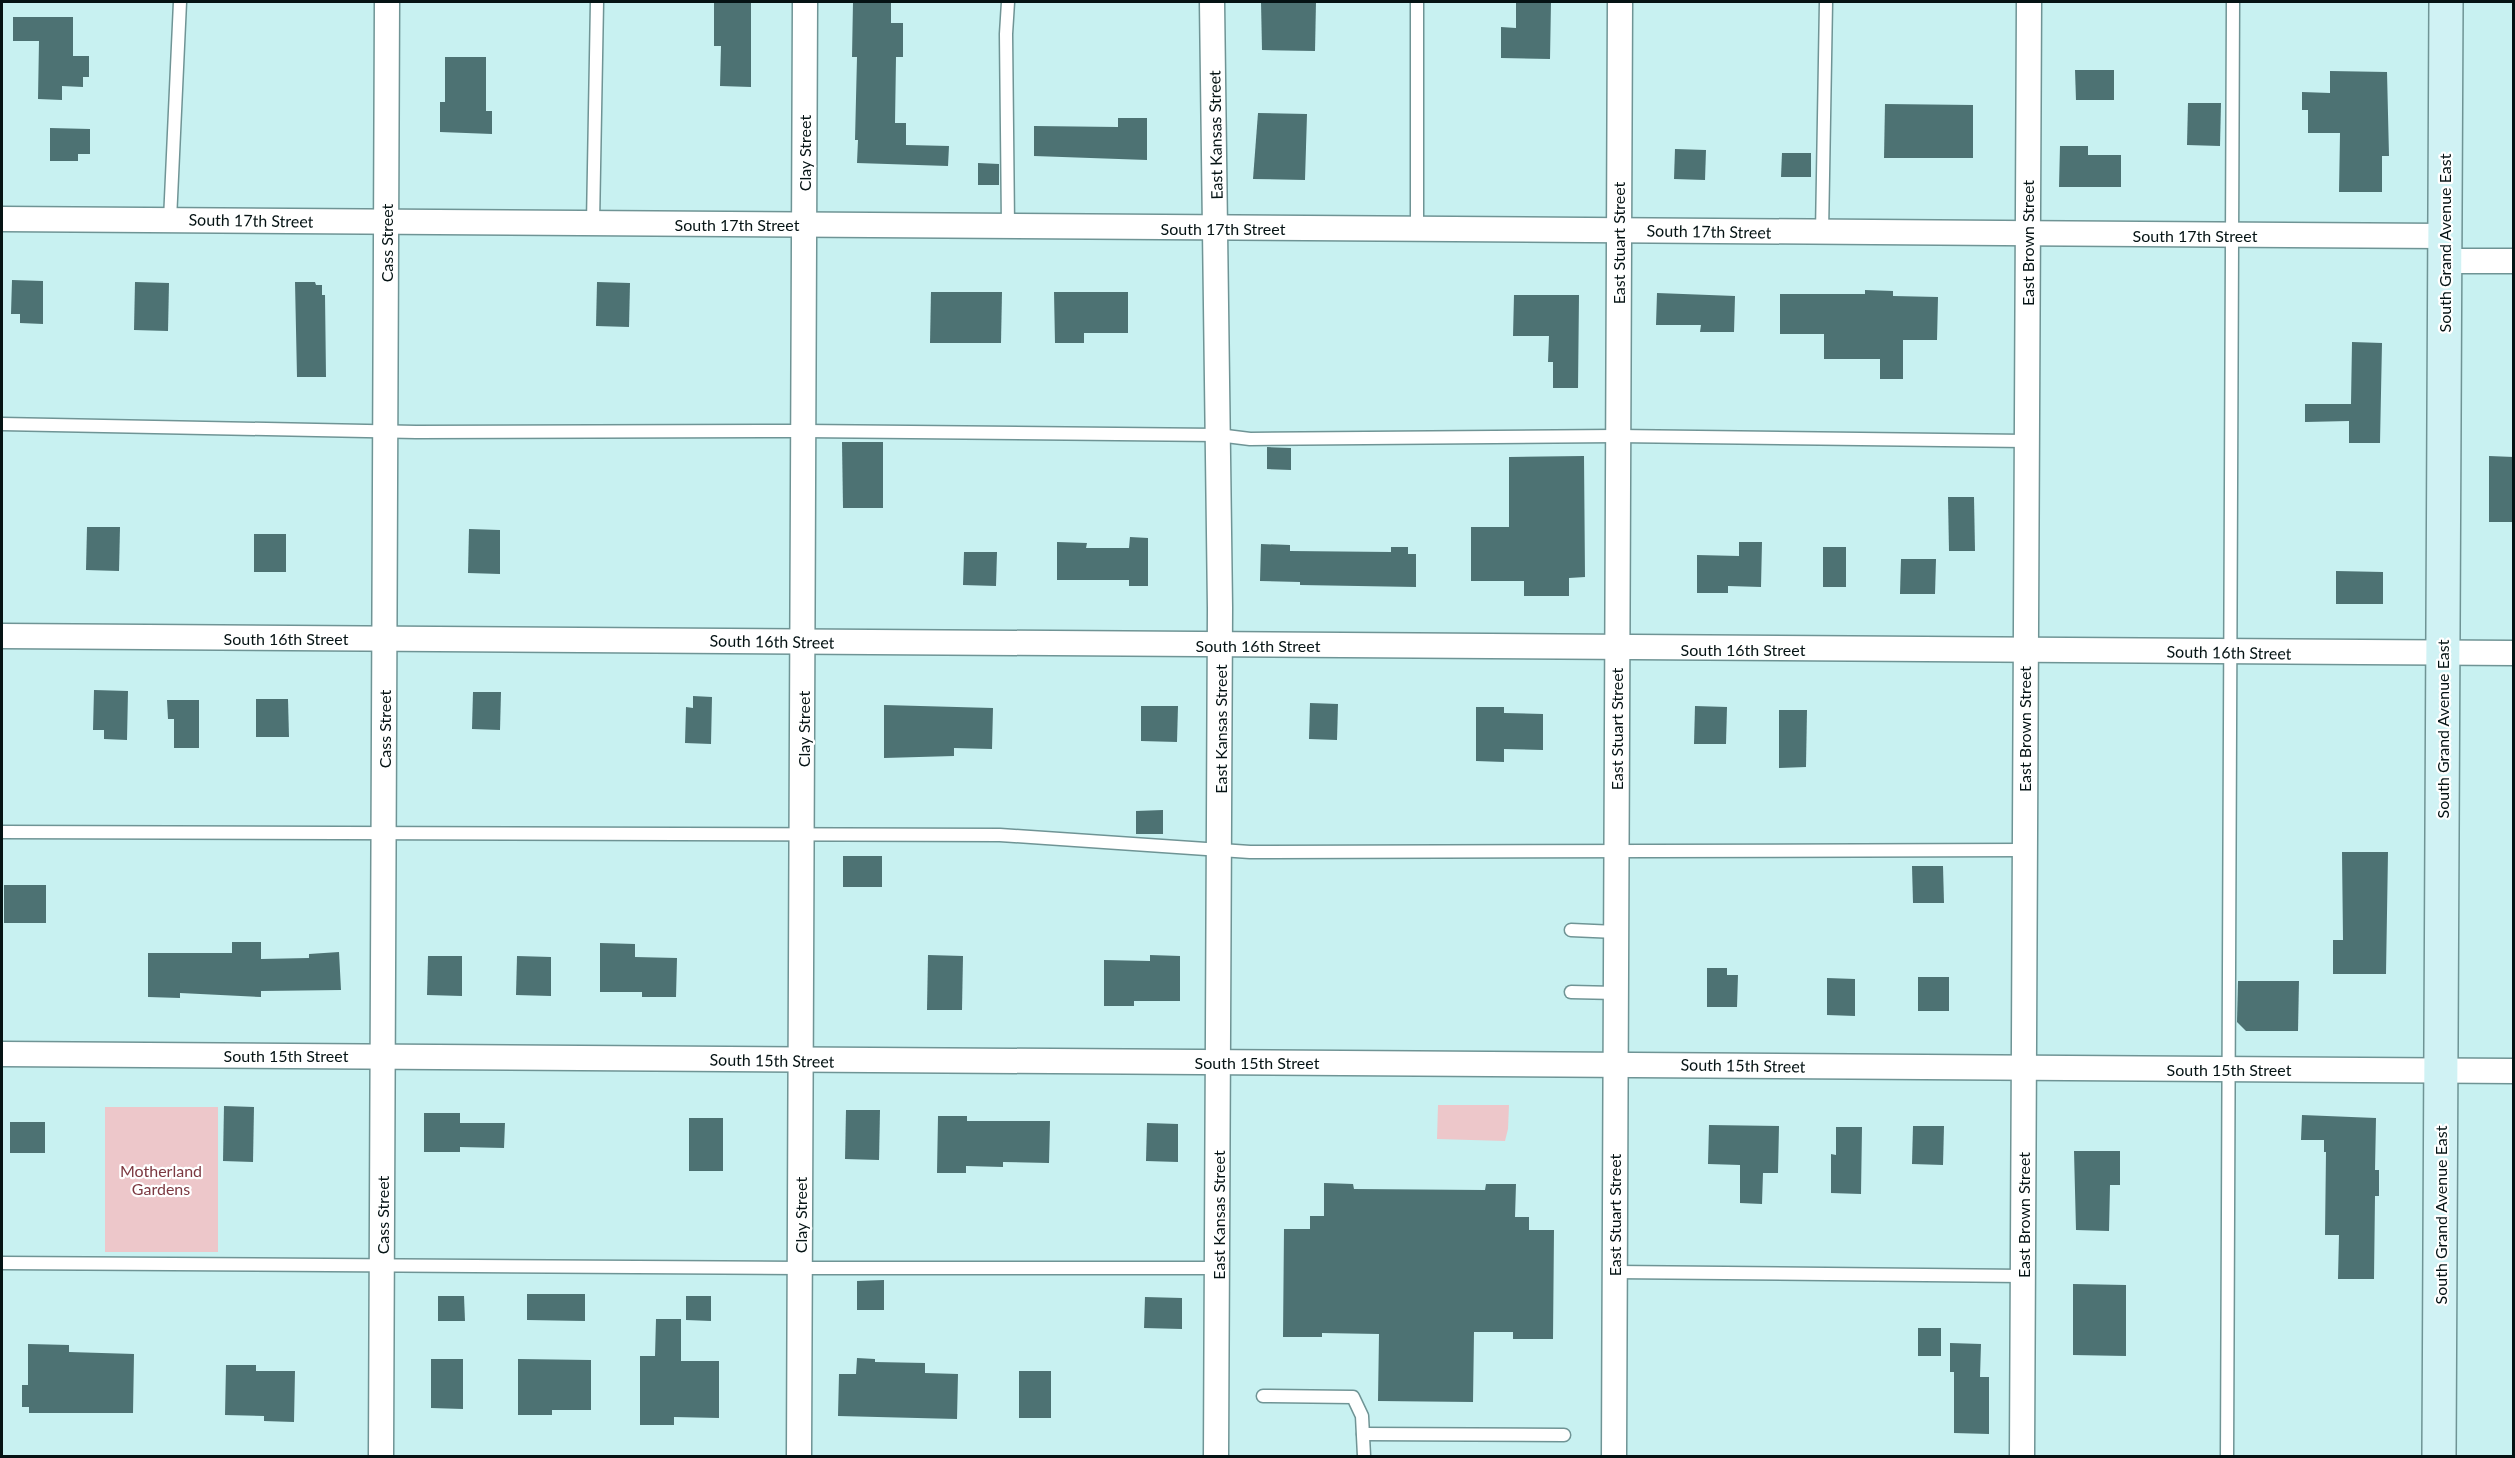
<svg xmlns="http://www.w3.org/2000/svg" width="2515" height="1458" viewBox="0 0 2515 1458" font-family="Lato,sans-serif">
	<style>
		.green { fill: #edc7ca }
		.building { fill: #4d7273 }
		.lines { fill: none; stroke-linecap: round; stroke-linejoin: round }
		.service-casing { stroke: #6f9495; stroke-width: 15 }
		.minor-casing { stroke: #6f9495; stroke-width: 27 }
		.secondary-casing { stroke: #6f9495; stroke-width: 36 }
		.service { stroke: #fff; stroke-width: 12 }
		.minor { stroke: #fff; stroke-width: 24 }
		.secondary { stroke: #d0f2f4; stroke-width: 33 }
		.labels { text-anchor: middle; dominant-baseline: central; stroke-width: 4.5; stroke-linejoin: round; paint-order: stroke }
		.street-label { font-size: 16px; fill: #051314; stroke: #fff }
		.park-label { font-size: 16px; fill: #7c3941; stroke: #fff }
	</style>
	<rect width="100%" height="100%" fill="#c8f1f1"/>
	<g class="green">
		<polygon points="1438,1105 1509,1105 1508,1129 1505,1141 1437,1139"/>
		<rect x="105" y="1107" width="113" height="145"/>
	</g>
	<g class="building">
		<polygon points="714,2 751,2 751,87 720,86 721,46 714,46"/>
		<polygon points="853,2 891,2 891,23 903,23 903,57 896,57 895,123 906,123 906,145 949,146 948,166 857,163 858,140 855,140 857,57 852,57"/>
		<polygon points="1261,2 1316,2 1315,51 1262,50"/>
		<polygon points="1516,2 1551,2 1550,59 1501,58 1501,27 1516,28"/>
		<polygon points="13,17 73,17 73,56 89,56 89,77 83,77 83,87 62,86 62,100 38,99 39,41 13,41"/>
		<polygon points="445,57 486,57 486,111 492,111 492,134 440,132 440,102 445,102"/>
		<polygon points="2075,70 2114,70 2114,100 2076,100"/>
		<polygon points="2330,71 2387,72 2389,156 2382,156 2382,192 2339,192 2340,133 2308,133 2308,110 2302,110 2302,92 2330,93"/>
		<polygon points="2188,103 2221,103 2220,146 2187,145"/>
		<polygon points="1885,104 1973,105 1973,158 1884,158"/>
		<polygon points="1258,113 1307,114 1305,180 1253,179"/>
		<polygon points="1118,118 1147,118 1147,160 1034,156 1034,126 1118,127"/>
		<polygon points="50,128 90,129 90,154 78,154 78,161 50,161"/>
		<polygon points="2060,146 2088,146 2088,155 2121,155 2121,187 2059,187"/>
		<polygon points="1675,149 1706,150 1705,180 1674,179"/>
		<polygon points="1782,153 1811,153 1811,177 1781,177"/>
		<polygon points="978,163 999,164 999,185 978,185"/>
		<polygon points="12,280 43,281 43,324 20,323 20,314 11,314"/>
		<polygon points="135,282 169,283 168,331 134,330"/>
		<polygon points="295,282 315,282 316,285 322,285 322,295 325,295 326,377 297,377"/>
		<polygon points="597,282 630,283 629,327 596,326"/>
		<polygon points="1865,290 1893,291 1893,296 1938,297 1937,340 1903,340 1903,379 1880,379 1880,359 1824,359 1824,334 1780,334 1780,294 1865,294"/>
		<polygon points="931,292 1002,292 1001,343 930,343"/>
		<polygon points="1054,292 1128,292 1128,333 1084,333 1084,343 1055,343"/>
		<polygon points="1657,293 1735,296 1734,332 1700,332 1701,325 1656,325"/>
		<polygon points="1514,295 1579,295 1578,388 1553,388 1553,362 1548,362 1549,336 1513,336"/>
		<polygon points="2352,342 2382,343 2380,443 2349,443 2349,421 2305,422 2305,404 2351,404"/>
		<polygon points="842,442 883,442 883,508 843,508"/>
		<polygon points="1267,447 1291,448 1291,470 1267,469"/>
		<polygon points="1584,456 1585,577 1569,578 1569,596 1524,596 1524,581 1471,581 1471,527 1509,527 1509,457"/>
		<polygon points="2489,456 2514,457 2514,522 2489,522"/>
		<polygon points="1948,497 1974,497 1975,551 1949,551"/>
		<polygon points="87,527 120,527 119,571 86,570"/>
		<polygon points="469,529 500,530 500,574 468,573"/>
		<rect x="254" y="534" width="32" height="38"/>
		<polygon points="1130,537 1148,538 1148,586 1129,586 1129,580 1057,580 1057,542 1087,543 1086,548 1129,548"/>
		<polygon points="1739,542 1762,542 1761,587 1728,586 1728,593 1697,593 1697,555 1739,556"/>
		<polygon points="1261,544 1290,545 1290,551 1391,552 1391,547 1408,547 1408,554 1416,554 1416,587 1300,585 1300,582 1260,581"/>
		<rect x="1823" y="547" width="23" height="40"/>
		<polygon points="964,552 997,552 996,586 963,585"/>
		<polygon points="1901,559 1936,559 1935,594 1900,594"/>
		<polygon points="2336,571 2383,572 2383,604 2336,604"/>
		<polygon points="94,690 128,691 127,740 104,739 104,730 93,730"/>
		<polygon points="473,692 501,692 500,730 472,729"/>
		<polygon points="693,696 712,697 711,744 685,743 686,707 693,708"/>
		<polygon points="256,699 288,699 289,737 256,737"/>
		<polygon points="167,700 199,700 199,748 174,748 174,719 168,719"/>
		<polygon points="1310,703 1338,704 1337,740 1309,739"/>
		<polygon points="884,705 993,708 992,749 954,748 954,756 884,758"/>
		<polygon points="1141,706 1178,706 1177,742 1141,741"/>
		<polygon points="1695,706 1727,707 1726,744 1694,744"/>
		<polygon points="1476,707 1504,707 1504,713 1543,714 1543,750 1504,749 1504,762 1476,761"/>
		<polygon points="1779,710 1807,710 1806,767 1779,768"/>
		<polygon points="1163,810 1163,834 1136,834 1136,811"/>
		<polygon points="2342,852 2388,852 2386,974 2333,974 2333,940 2343,940"/>
		<rect x="843" y="856" width="39" height="31"/>
		<polygon points="1912,866 1943,866 1944,903 1913,903"/>
		<rect x="4" y="885" width="42" height="38"/>
		<polygon points="232,942 261,942 261,959 309,958 309,954 339,952 341,990 261,991 261,997 180,993 180,998 148,997 148,953 232,953"/>
		<polygon points="600,943 635,944 635,957 677,958 676,997 642,997 642,992 600,992"/>
		<polygon points="928,955 963,956 962,1010 927,1010"/>
		<polygon points="1150,955 1180,956 1180,1001 1134,1001 1134,1006 1104,1006 1104,960 1150,961"/>
		<polygon points="428,956 462,956 462,996 427,995"/>
		<polygon points="517,956 551,957 551,996 516,995"/>
		<polygon points="1707,968 1727,968 1727,975 1738,975 1737,1007 1707,1007"/>
		<rect x="1918" y="977" width="31" height="34"/>
		<polygon points="1827,978 1855,979 1855,1016 1827,1015"/>
		<polygon points="2238,981 2299,981 2298,1031 2246,1031 2237,1022"/>
		<polygon points="224,1106 254,1107 253,1162 223,1161"/>
		<polygon points="846,1110 880,1110 879,1160 845,1159"/>
		<polygon points="424,1113 460,1113 460,1123 505,1123 504,1148 460,1147 460,1152 424,1152"/>
		<polygon points="2302,1115 2376,1118 2375,1170 2379,1170 2379,1196 2375,1196 2374,1279 2338,1279 2339,1235 2325,1235 2326,1152 2324,1152 2324,1140 2301,1140"/>
		<polygon points="938,1116 967,1116 967,1121 1050,1121 1049,1163 1003,1162 1003,1167 966,1166 966,1173 937,1173"/>
		<rect x="689" y="1118" width="34" height="53"/>
		<rect x="10" y="1122" width="35" height="31"/>
		<polygon points="1147,1123 1178,1124 1178,1162 1146,1161"/>
		<polygon points="1709,1125 1779,1126 1778,1173 1763,1173 1762,1204 1740,1203 1740,1165 1708,1164"/>
		<polygon points="1913,1126 1944,1126 1943,1165 1912,1164"/>
		<polygon points="1836,1127 1862,1127 1861,1194 1831,1193 1831,1154 1836,1155"/>
		<polygon points="2074,1151 2120,1151 2120,1185 2110,1185 2109,1231 2076,1230"/>
		<polygon points="1324,1183 1353,1184 1354,1189 1485,1190 1486,1184 1516,1184 1515,1217 1529,1217 1529,1230 1554,1230 1553,1339 1513,1339 1513,1332 1474,1332 1473,1402 1378,1401 1379,1334 1322,1333 1322,1337 1283,1337 1284,1229 1310,1229 1310,1216 1324,1216"/>
		<polygon points="884,1280 884,1310 857,1310 857,1281"/>
		<polygon points="2073,1284 2126,1285 2126,1356 2073,1355"/>
		<polygon points="527,1294 585,1294 585,1321 527,1320"/>
		<polygon points="438,1296 464,1296 465,1321 438,1321"/>
		<polygon points="686,1296 711,1296 711,1321 686,1320"/>
		<polygon points="1145,1297 1182,1298 1182,1329 1144,1328"/>
		<polygon points="656,1319 681,1319 681,1361 719,1361 719,1418 674,1417 674,1425 640,1425 640,1356 655,1356"/>
		<rect x="1918" y="1328" width="23" height="28"/>
		<polygon points="1950,1343 1981,1344 1980,1377 1989,1377 1989,1434 1954,1433 1954,1372 1950,1372"/>
		<polygon points="28,1344 69,1345 69,1352 134,1354 133,1413 29,1413 29,1407 22,1407 22,1385 28,1385"/>
		<polygon points="857,1358 875,1359 875,1362 925,1363 925,1373 958,1374 957,1419 838,1416 839,1374 856,1374"/>
		<polygon points="431,1359 463,1359 463,1409 431,1408"/>
		<polygon points="518,1359 591,1360 591,1410 552,1410 552,1415 518,1415"/>
		<polygon points="226,1365 256,1365 256,1371 295,1371 294,1422 264,1421 264,1416 225,1415"/>
		<rect x="1019" y="1371" width="32" height="47"/>
	</g>
	<g class="lines">
		<defs>
			<g id="service">
				<polyline points="1417,2 1417,229"/>
				<polyline points="170,220 180,2"/>
				<polyline points="593,223 597,2"/>
				<polyline points="1008,226 1006,34 1008,2"/>
				<polyline points="1822,233 1826,2"/>
				<polyline points="2,424 416,432 803,431 1218,435 1250,439 1617,436 2026,441"/>
				<polyline points="2,832 1000,835 1250,852 2024,850"/>
				<polyline points="1571,930 1616,932"/>
				<polyline points="1571,992 1616,993"/>
				<polyline points="2,1263 800,1268 1218,1268"/>
				<polyline points="1614,1272 2023,1276"/>
				<polyline points="1263,1396 1353,1397 1362,1416 1364,1456"/>
				<polyline points="1363,1434 1564,1435"/>
				<polyline points="2227,1456 2233,2"/>
			</g>
			<g id="minor">
				<polyline points="1212,2 1220,608 1216,1456"/>
				<polyline points="2,219 2444,236"/>
				<polyline points="2444,261 2514,261"/>
				<polyline points="2,636 2514,653"/>
				<polyline points="2,1054 2514,1071"/>
				<polyline points="381,1456 387,2"/>
				<polyline points="799,1456 805,2"/>
				<polyline points="1614,1456 1620,2"/>
				<polyline points="2022,1456 2029,2"/>
			</g>
			<polyline id="secondary" points="2439,1456 2446,2"/>
		</defs>
		<use href="#service" class="service-casing"/>
		<use href="#minor" class="minor-casing"/>
		<use href="#secondary" class="secondary-casing"/>
		<use href="#service" class="service"/>
		<use href="#minor" class="minor"/>
		<use href="#secondary" class="secondary"/>
	</g>
	<g class="labels">
		<g class="street-label">
			<text transform="translate(1215 135) rotate(-91)">East Kansas Street</text>
			<text transform="translate(804 153) rotate(-90)">Clay Street</text>
			<text transform="translate(251 220) rotate(1)">South 17th Street</text>
			<text x="737" y="224">South 17th Street</text>
			<text x="1223" y="228">South 17th Street</text>
			<text transform="translate(1709 231) rotate(1)">South 17th Street</text>
			<text x="2195" y="235">South 17th Street</text>
			<text transform="translate(386 243) rotate(-90)">Cass Street</text>
			<text transform="translate(1618 243) rotate(-90)">East Stuart Street</text>
			<text transform="translate(2027 243) rotate(-90)">East Brown Street</text>
			<text transform="translate(2444 243) rotate(-90)">South Grand Avenue East</text>
			<text x="286" y="638">South 16th Street</text>
			<text transform="translate(772 641) rotate(1)">South 16th Street</text>
			<text x="1258" y="645">South 16th Street</text>
			<text x="1743" y="649">South 16th Street</text>
			<text transform="translate(2229 652) rotate(1)">South 16th Street</text>
			<text transform="translate(384 729) rotate(-90)">Cass Street</text>
			<text transform="translate(803 729) rotate(-90)">Clay Street</text>
			<text transform="translate(1220 729) rotate(-90)">East Kansas Street</text>
			<text transform="translate(1616 729) rotate(-90)">East Stuart Street</text>
			<text transform="translate(2024 729) rotate(-90)">East Brown Street</text>
			<text transform="translate(2442 729) rotate(-90)">South Grand Avenue East</text>
			<text x="286" y="1055">South 15th Street</text>
			<text transform="translate(772 1060) rotate(1)">South 15th Street</text>
			<text x="1257" y="1062">South 15th Street</text>
			<text transform="translate(1743 1065) rotate(1)">South 15th Street</text>
			<text x="2229" y="1069">South 15th Street</text>
			<text transform="translate(382 1215) rotate(-90)">Cass Street</text>
			<text transform="translate(800 1215) rotate(-90)">Clay Street</text>
			<text transform="translate(1218 1215) rotate(-90)">East Kansas Street</text>
			<text transform="translate(1614 1215) rotate(-90)">East Stuart Street</text>
			<text transform="translate(2023 1215) rotate(-90)">East Brown Street</text>
			<text transform="translate(2440 1215) rotate(-90)">South Grand Avenue East</text>
		</g>
		<g class="park-label">
			<text x="161" y="1170">Motherland<tspan x="161" dy="18">Gardens</tspan></text>
		</g>
	</g>
	<rect width="2515" height="1458" fill="none" stroke="#051314" stroke-width="6"/>
</svg>
